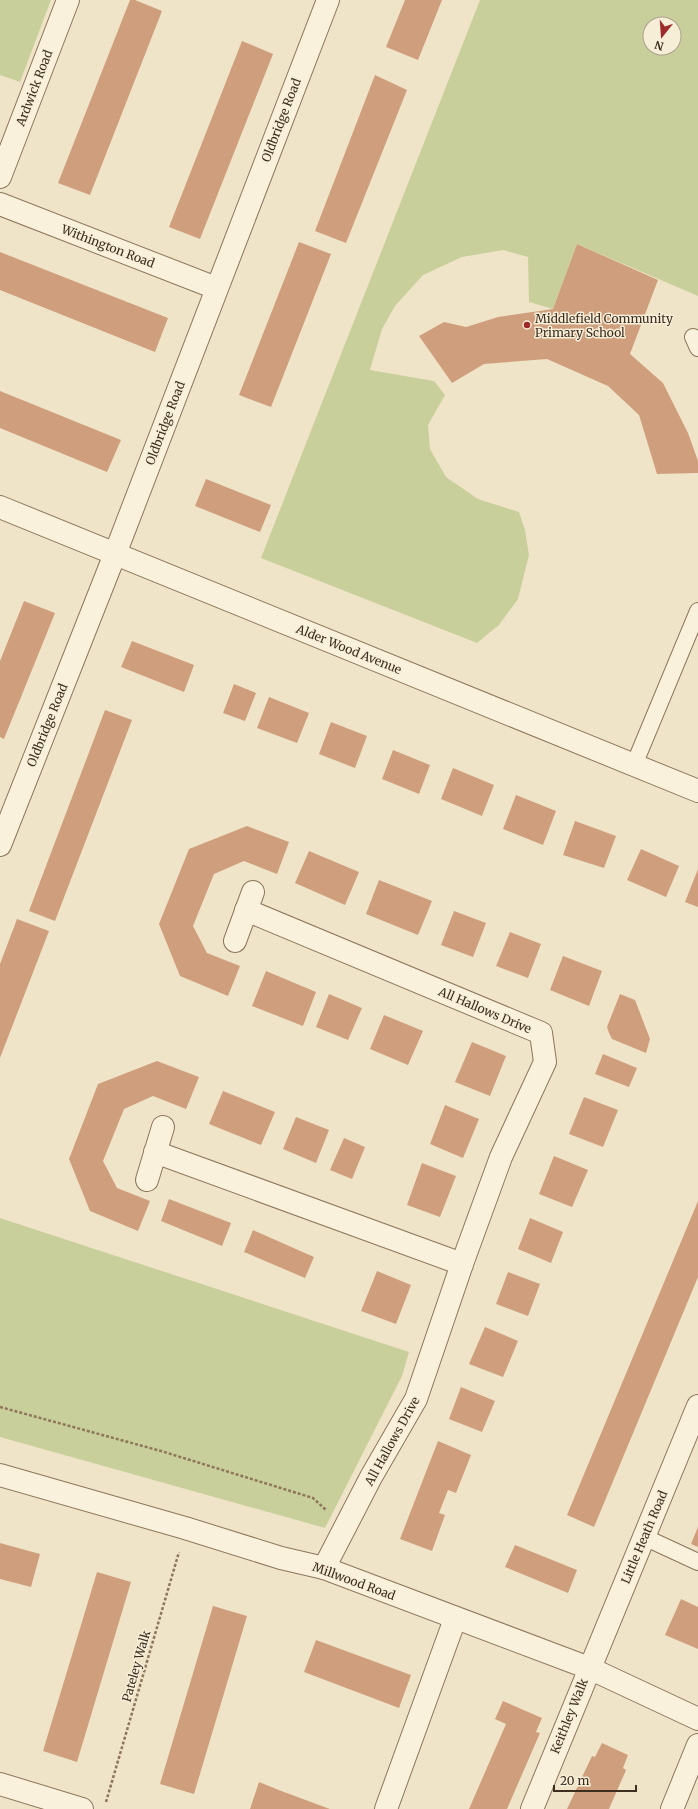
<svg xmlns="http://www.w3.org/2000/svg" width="698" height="1809" viewBox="0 0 698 1809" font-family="Merriweather,serif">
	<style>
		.green { fill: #c9cf9b; fill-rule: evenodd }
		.building { fill: #cf9f7d }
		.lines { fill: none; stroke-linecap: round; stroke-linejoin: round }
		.lane-casing { stroke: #8d765c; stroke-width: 18 }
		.street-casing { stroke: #8d765c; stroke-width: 24 }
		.path { stroke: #8d765c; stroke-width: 2.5; stroke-dasharray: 3 2; stroke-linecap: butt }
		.lane { stroke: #faf1dc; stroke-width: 16 }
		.street { stroke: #faf1dc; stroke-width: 22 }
		.poi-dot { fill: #9e2a2b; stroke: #f7eed8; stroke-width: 1.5 }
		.labels { text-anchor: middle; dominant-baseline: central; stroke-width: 3; stroke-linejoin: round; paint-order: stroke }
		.street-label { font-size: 12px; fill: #3d2e20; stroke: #f7eed8 }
		.poi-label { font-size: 12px; fill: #3d2e20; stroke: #f7eed8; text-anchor: start }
	</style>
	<rect width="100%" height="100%" fill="#f0e4c8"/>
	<g class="green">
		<polygon points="0,0 51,0 20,82 0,75"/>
		<path d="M480,0H698V296L577,244L553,309L529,302L528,257L503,250L462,257L423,275L395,306L382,329L370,370L434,381L445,395L428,425L430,449L446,477L478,499L519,512L525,530L529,555L518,599L499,625L477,643L261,558ZM650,24H674V48H650Z"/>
		<polygon points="0,1218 409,1352 402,1376 325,1528 0,1437"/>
	</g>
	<g class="building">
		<polygon points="130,0 135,0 162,11 90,195 58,183"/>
		<polygon points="405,0 442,0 418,60 386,47"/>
		<polygon points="242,41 273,54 200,239 169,227"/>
		<polygon points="375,75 407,90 346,243 315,231"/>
		<polygon points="299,242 331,254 271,407 239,395"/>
		<polygon points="577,244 658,280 630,354 663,383 688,433 698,461 698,473 657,474 639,415 608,386 547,359 484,364 452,383 419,336 444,322 466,327 498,317 553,309"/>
		<polygon points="0,252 168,318 155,352 0,290"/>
		<polygon points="0,391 121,440 107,472 0,428"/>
		<polygon points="206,479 271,505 260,532 195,506"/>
		<polygon points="24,601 55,613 4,739 0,737 0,661"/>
		<polygon points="132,641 194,665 184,692 121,667"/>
		<polygon points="234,684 256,693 245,721 223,713"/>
		<polygon points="269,697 309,713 297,743 257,728"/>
		<polygon points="105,710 132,720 55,921 29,911"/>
		<polygon points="331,722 367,736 355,768 319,754"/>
		<polygon points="393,750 430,765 419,794 382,779"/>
		<polygon points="453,768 494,785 482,816 441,799"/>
		<polygon points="516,795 556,811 543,845 503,829"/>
		<polygon points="575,821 616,836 604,868 563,855"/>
		<polygon points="247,826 289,842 277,874 244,861 214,874 193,926 207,953 240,966 228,996 180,976 159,924 189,849"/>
		<polygon points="641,849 679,866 666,897 627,880"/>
		<polygon points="309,851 359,872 345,905 295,883"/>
		<polygon points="698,869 698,907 685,902"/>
		<polygon points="379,880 432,901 418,935 366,914"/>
		<polygon points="454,911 486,923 473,957 441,945"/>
		<polygon points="17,919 49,931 0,1058 0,964"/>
		<polygon points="510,932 541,944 528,978 496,966"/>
		<polygon points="563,956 602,971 589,1006 550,990"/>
		<polygon points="266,971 316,992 303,1026 252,1006"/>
		<polygon points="329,994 362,1008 348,1040 316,1027"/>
		<polygon points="620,994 635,1000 650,1039 646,1053 612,1039 609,1033 607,1027"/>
		<polygon points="384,1015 423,1031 408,1065 370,1049"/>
		<polygon points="472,1042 506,1056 490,1096 455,1082"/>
		<polygon points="603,1054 637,1068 629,1087 595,1074"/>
		<polygon points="157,1061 199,1077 186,1109 153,1096 124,1109 105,1156 103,1161 117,1188 150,1201 138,1231 90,1211 69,1159 98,1084"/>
		<polygon points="223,1091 275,1112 261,1145 209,1124"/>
		<polygon points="584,1097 618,1110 603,1147 569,1134"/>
		<polygon points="445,1105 479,1119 463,1158 430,1144"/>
		<polygon points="296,1117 329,1130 316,1163 283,1149"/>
		<polygon points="344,1138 365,1147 352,1179 330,1170"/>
		<polygon points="554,1156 588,1170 572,1207 539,1194"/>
		<polygon points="422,1163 456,1176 440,1217 407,1205"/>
		<polygon points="169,1199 231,1223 222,1246 161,1221"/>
		<polygon points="698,1201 698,1277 594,1527 567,1515"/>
		<polygon points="530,1218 563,1232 551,1263 518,1249"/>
		<polygon points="253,1230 314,1257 305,1278 244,1252"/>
		<polygon points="377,1271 411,1285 396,1324 361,1311"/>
		<polygon points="508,1272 540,1284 528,1316 496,1304"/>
		<polygon points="485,1327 518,1341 503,1377 469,1364"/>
		<polygon points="461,1387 495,1401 482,1432 449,1419"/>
		<polygon points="438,1441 471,1455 456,1493 448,1490 439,1513 445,1515 432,1551 400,1539"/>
		<polygon points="698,1527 698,1547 691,1544"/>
		<polygon points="0,1543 40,1554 31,1587 0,1579"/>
		<polygon points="515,1545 577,1570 568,1593 505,1567"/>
		<polygon points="97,1572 131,1582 77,1762 43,1751"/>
		<polygon points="681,1599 698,1607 698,1649 665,1635"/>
		<polygon points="213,1606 247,1616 194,1794 160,1784"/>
		<polygon points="316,1640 411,1675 399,1708 304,1672"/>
		<polygon points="503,1701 542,1718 536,1732 540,1733 507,1809 469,1809 506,1724 495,1719"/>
		<polygon points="602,1743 628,1755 623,1768 626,1770 609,1809 567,1809 592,1756 595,1757"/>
		<polygon points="259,1782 284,1792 330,1809 250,1809"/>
	</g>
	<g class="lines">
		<defs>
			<g id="lane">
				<polyline points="693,337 698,348"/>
				<polyline points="634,765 698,611"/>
				<polyline points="644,1537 698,1562"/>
			</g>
			<g id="street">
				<polyline points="0,177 68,0"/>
				<polyline points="0,204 216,288"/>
				<polyline points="0,507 698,791"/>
				<polyline points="0,845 115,554 328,0"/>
				<polyline points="246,910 541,1033 545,1062 501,1157 462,1264 416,1399 371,1477 324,1568"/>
				<polyline points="235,941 253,892"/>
				<polyline points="155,1152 462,1264"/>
				<polyline points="147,1180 163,1127"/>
				<polyline points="0,1475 185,1528 281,1558 324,1568 589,1668 698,1719"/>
				<polyline points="0,1784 82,1809"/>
				<polyline points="386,1809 455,1619"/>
				<polyline points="532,1809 698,1406"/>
				<polyline points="672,1809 698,1745"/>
			</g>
		</defs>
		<use href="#lane" class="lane-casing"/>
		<use href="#street" class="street-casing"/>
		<g class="path">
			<polyline points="0,1407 161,1451 313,1498 326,1510"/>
			<polyline points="106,1802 179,1552"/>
		</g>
		<use href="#lane" class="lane"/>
		<use href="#street" class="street"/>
	</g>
	<circle class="poi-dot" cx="527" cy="325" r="4"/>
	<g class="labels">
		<g class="street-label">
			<text transform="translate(34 88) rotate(-69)">Ardwick Road</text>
			<text transform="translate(281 120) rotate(-69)">Oldbridge Road</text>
			<text transform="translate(108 246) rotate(21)">Withington Road</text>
			<text transform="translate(165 423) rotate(-69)">Oldbridge Road</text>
			<text transform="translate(349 649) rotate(22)">Alder Wood Avenue</text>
			<text transform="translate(47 725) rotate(-68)">Oldbridge Road</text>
			<text transform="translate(485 1010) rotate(23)">All Hallows Drive</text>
			<text transform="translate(392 1441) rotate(-61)">All Hallows Drive</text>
			<text transform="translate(644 1537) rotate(-67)">Little Heath Road</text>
			<text transform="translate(354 1581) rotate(20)">Millwood Road</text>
			<text transform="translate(136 1666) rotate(-74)">Pateley Walk</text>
			<text transform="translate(569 1716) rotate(-68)">Keithley Walk</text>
		</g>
		<g class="poi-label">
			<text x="535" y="318">Middlefield Community<tspan x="535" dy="14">Primary School</tspan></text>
		</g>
	</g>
	<g transform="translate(662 36) rotate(197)"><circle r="19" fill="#f7eed8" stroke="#ada18e"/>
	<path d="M0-3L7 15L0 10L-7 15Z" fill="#9e2a2b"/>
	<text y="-6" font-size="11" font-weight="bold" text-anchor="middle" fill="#3d2e20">N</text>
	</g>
	<path d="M554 1785v6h82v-6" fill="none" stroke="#3d2e20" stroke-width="2"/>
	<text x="560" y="1785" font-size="12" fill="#3d2e20" stroke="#f7eed8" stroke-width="3" paint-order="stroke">20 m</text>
</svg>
